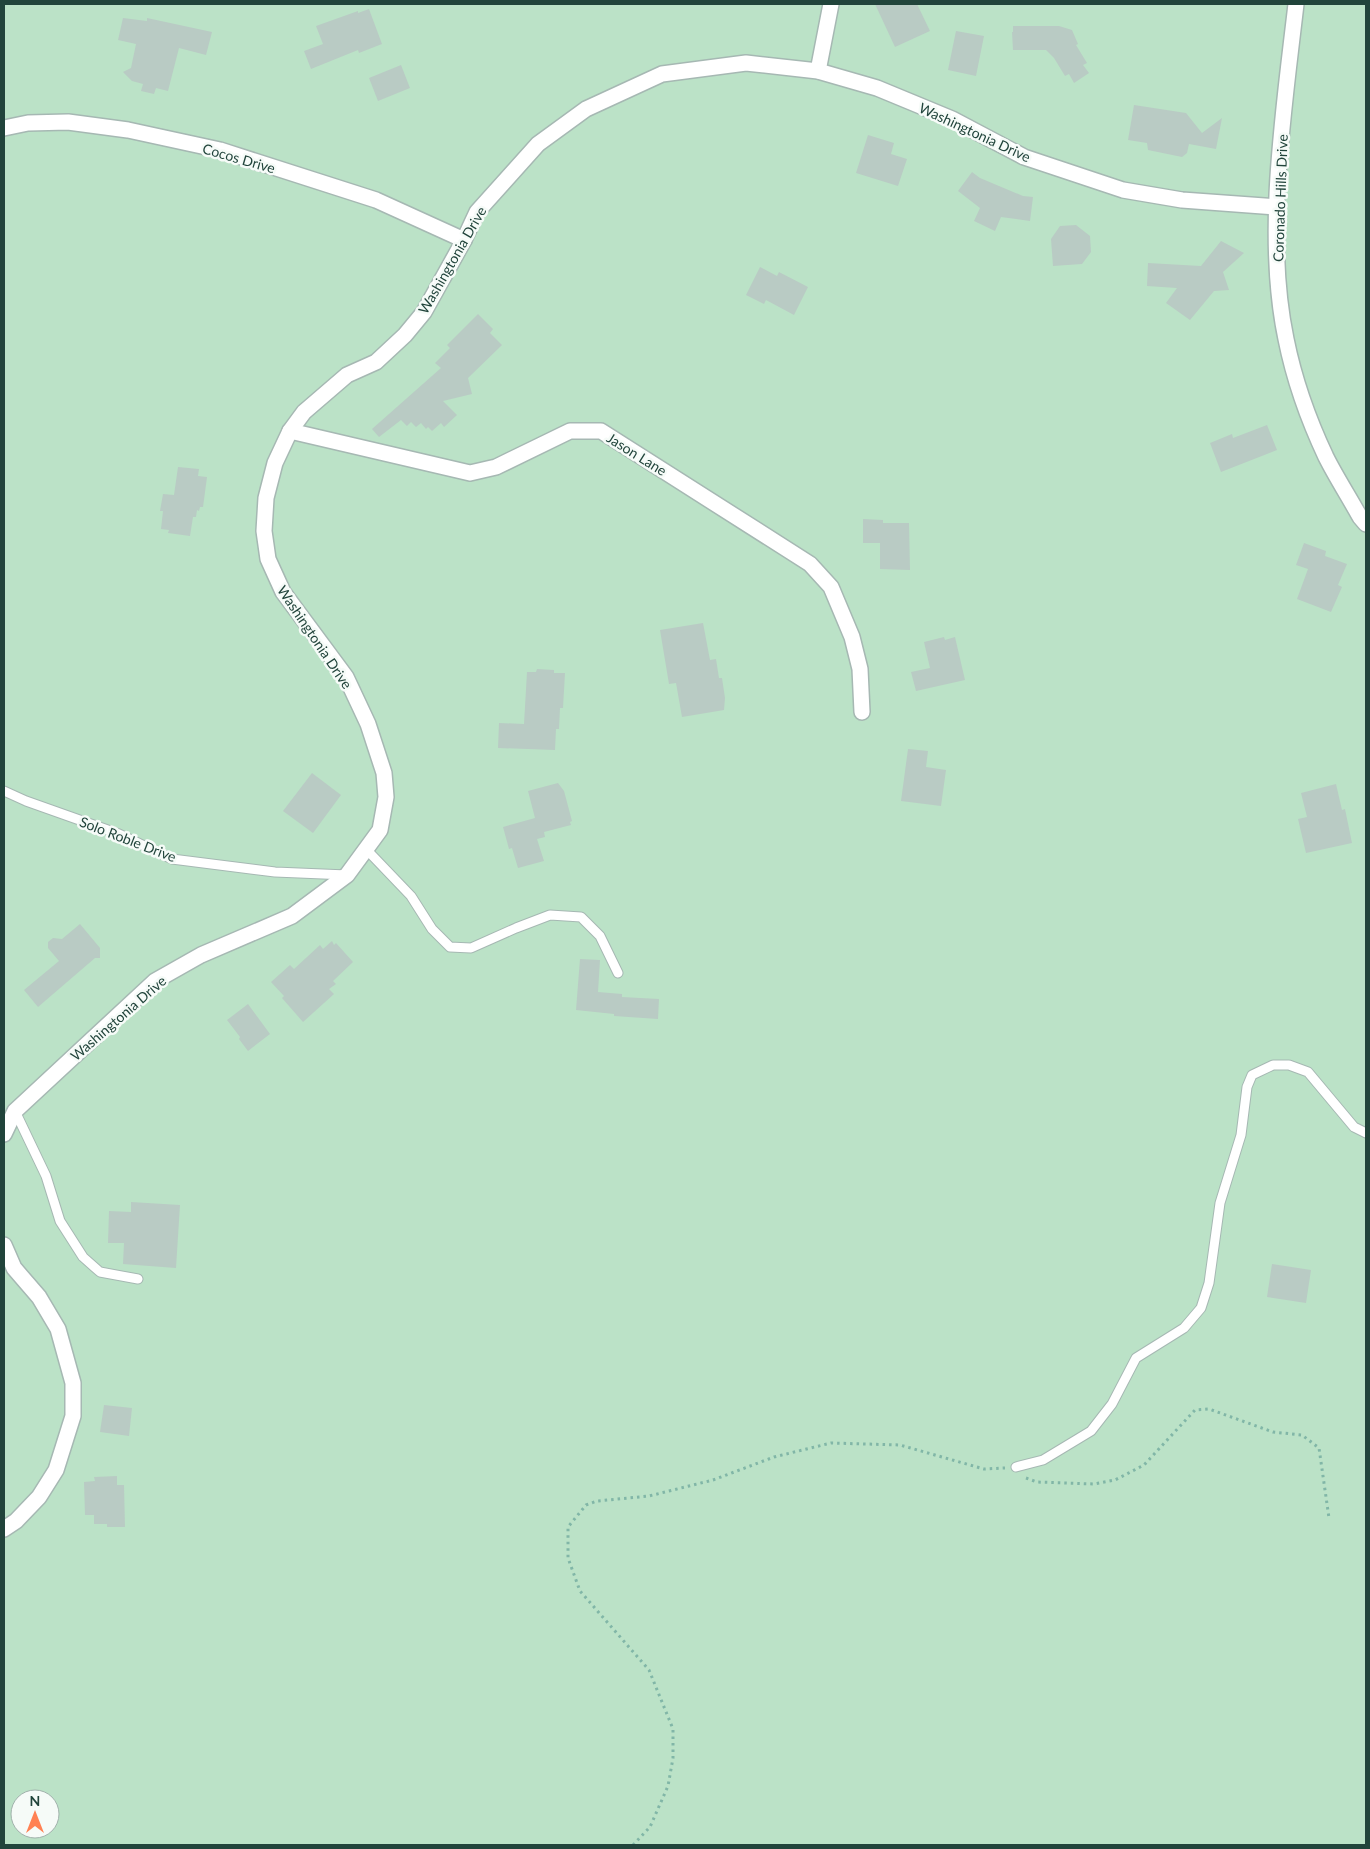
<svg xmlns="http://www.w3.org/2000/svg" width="1370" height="1849" viewBox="0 0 1370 1849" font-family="Lato,sans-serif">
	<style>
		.green { fill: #bbe2c7; fill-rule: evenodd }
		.building { fill: #b9cbc4 }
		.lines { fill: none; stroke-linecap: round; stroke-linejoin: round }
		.service-casing { stroke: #a6b8b3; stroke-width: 11 }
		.minor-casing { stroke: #a6b8b3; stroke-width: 18 }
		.tertiary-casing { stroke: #a6b8b3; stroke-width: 18 }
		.path { stroke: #81b6a7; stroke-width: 3; stroke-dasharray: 2.5 4; stroke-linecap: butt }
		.service { stroke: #fff; stroke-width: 9 }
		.minor { stroke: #fff; stroke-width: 15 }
		.tertiary { stroke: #fff; stroke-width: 15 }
		.labels { text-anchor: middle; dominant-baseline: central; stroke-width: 5; stroke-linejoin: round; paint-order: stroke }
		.street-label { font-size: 14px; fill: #21443b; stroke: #f6fbf8 }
	</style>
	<rect width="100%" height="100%" fill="#e4efeb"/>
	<path class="green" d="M4,4H1366V1845H4ZM20,1799H50V1829H20Z"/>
	<g class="building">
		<polygon points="875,4 917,4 930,31 895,47"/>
		<polygon points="369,9 382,44 359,53 358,50 311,69 304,51 323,44 316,26 358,11 358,13"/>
		<polygon points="123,18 147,21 147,18 212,32 206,55 179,48 168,91 156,88 154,94 141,91 143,84 132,81 123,72 131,68 136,44 118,40"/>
		<polygon points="1013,26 1059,26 1072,30 1078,44 1076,45 1087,63 1083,65 1089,73 1074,83 1069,74 1065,76 1054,58 1046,50 1013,50 1012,32 1013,32"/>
		<polygon points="956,31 984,36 976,76 948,70"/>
		<polygon points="401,65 410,88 378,101 369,78"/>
		<polygon points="1134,105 1186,113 1202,133 1222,118 1216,149 1189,144 1187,153 1182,157 1148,150 1147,143 1128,140"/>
		<polygon points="868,135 894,143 891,154 907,159 898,186 856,173"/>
		<polygon points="972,172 980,178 1023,196 1033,197 1030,221 1001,217 995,231 974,221 980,208 958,191"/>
		<polygon points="1076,225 1090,236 1091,252 1082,264 1053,266 1051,239 1060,226"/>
		<polygon points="1221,241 1244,253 1223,272 1229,290 1214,291 1190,320 1166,303 1177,288 1147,286 1148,263 1201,266"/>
		<polygon points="760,267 777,276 779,272 808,287 794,315 766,300 764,304 746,295"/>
		<polygon points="478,314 493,329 490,333 502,345 468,378 472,394 443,401 457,415 444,427 441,423 432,431 428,427 426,429 421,423 416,427 411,422 407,426 401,420 379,437 372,429 441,368 435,363 450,348 447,345"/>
		<polygon points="1267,425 1277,450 1221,472 1210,443 1232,434 1233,438"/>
		<polygon points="178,467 199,469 198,476 207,477 203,507 200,507 199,511 197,510 196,517 193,517 190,536 168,533 169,530 161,529 163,511 160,511 163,494 174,495"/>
		<polygon points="863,519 883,520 883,523 909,523 910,570 880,569 880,543 863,543"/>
		<polygon points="1304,543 1326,551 1325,556 1347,564 1338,585 1342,587 1331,612 1297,599 1308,569 1296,565"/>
		<polygon points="703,623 710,660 716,659 719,678 722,678 725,698 724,710 682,717 676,683 669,684 660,630"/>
		<polygon points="944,637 945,640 955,637 965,680 916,691 911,672 930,668 924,642"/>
		<polygon points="537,669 554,670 554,673 565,673 563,708 560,708 559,729 556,729 555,750 498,748 499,723 524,724 527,672 536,672"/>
		<polygon points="908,749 928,751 926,767 946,770 941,806 901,801"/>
		<polygon points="312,773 341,795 313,833 283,811"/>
		<polygon points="558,783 564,791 572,821 570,822 571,825 544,832 545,837 537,839 544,861 518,868 512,848 509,849 503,827 535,818 528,791"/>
		<polygon points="1336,784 1342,810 1345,809 1352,843 1306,853 1298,819 1307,817 1301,793"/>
		<polygon points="80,924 100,948 100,958 95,958 38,1007 24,990 59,961 48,948 48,942 53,938 62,939"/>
		<polygon points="332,941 334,945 336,943 353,962 333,981 336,984 329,989 334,994 303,1022 282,998 284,996 271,982 290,965 294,969 320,945 323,949"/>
		<polygon points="580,959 600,960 598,992 622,994 622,997 659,999 658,1019 614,1016 614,1014 576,1010"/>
		<polygon points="248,1004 270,1034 248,1051 239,1039 240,1037 227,1020"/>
		<polygon points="131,1202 180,1205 176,1268 123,1264 124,1243 108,1243 109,1211 131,1212"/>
		<polygon points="1272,1264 1311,1270 1306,1303 1267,1297"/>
		<polygon points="104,1405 132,1408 129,1436 100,1432"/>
		<polygon points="117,1476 117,1485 124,1485 125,1527 107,1527 107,1524 94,1524 94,1515 85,1515 84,1482 95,1481 94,1477"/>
	</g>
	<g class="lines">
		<defs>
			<g id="service">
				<polyline points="4,791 26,801 119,834 172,859 275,872 347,875"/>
				<polyline points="366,849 411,896 432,929 450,947 471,948 516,928 550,915 581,917 600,936 618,973"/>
				<polyline points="15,1111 46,1176 60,1221 83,1257 100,1272 138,1279"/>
				<polyline points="1016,1467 1043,1460 1091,1431 1112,1404 1136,1358 1184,1328 1201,1308 1209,1283 1220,1203 1241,1135 1247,1087 1252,1075 1273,1065 1289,1065 1308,1072 1354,1127 1366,1133"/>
			</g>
			<g id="minor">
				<polyline points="818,71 831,4"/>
				<polyline points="4,128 28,123 68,122 128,130 220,150 376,200 464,240"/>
				<polyline points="290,431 470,473 496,467 570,431 601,431 810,564 831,587 852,637 860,669 862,712"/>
				<polyline points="4,1134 15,1111 155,981 201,955 292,916 347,875 380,830 386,797 384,773 368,724 346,677 283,592 268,559 264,531 266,498 275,463 290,431 304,412 347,375 376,362 405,335 424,312 464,240 477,212 538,144 586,109 662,74 746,63 818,71 877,88 952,119 1024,157 1123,190 1182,200 1277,207"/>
				<polyline points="4,1245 14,1268 39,1297 58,1329 73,1383 73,1416 56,1470 39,1497 16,1521 4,1529"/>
			</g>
			<path id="tertiary" d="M1296,4C1284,109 1264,235 1286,339C1294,379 1309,421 1326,457C1336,477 1349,497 1360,517L1366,524"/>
		</defs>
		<use href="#service" class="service-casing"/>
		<use href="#minor" class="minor-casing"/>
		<use href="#tertiary" class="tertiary-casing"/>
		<g class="path">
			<polyline points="1026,1478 1037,1482 1094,1484 1115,1480 1144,1465 1195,1410 1209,1409 1273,1432 1302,1435 1319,1448 1329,1518"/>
			<polyline points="633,1845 650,1827 668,1786 673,1758 673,1729 649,1670 580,1591 568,1558 568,1527 586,1505 597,1501 649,1496 713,1480 774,1457 831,1443 900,1445 984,1469 1005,1468"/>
		</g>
		<use href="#service" class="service"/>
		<use href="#minor" class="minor"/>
		<use href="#tertiary" class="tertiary"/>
	</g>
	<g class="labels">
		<g class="street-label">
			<text transform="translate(975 132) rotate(25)">Washingtonia Drive</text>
			<text transform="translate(239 158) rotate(16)">Cocos Drive</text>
			<text transform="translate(1280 198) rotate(-88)">Coronado Hills Drive</text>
			<text transform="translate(452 260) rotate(-60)">Washingtonia Drive</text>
			<text transform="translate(637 454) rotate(32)">Jason Lane</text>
			<text transform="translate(315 637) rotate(56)">Washingtonia Drive</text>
			<text transform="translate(128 839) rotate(21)">Solo Roble Drive</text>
			<text transform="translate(118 1018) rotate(-41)">Washingtonia Drive</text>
		</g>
	</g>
	<rect width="1370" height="1849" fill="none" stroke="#21443b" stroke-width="10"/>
	<g transform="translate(35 1814)"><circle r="24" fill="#f6fbf8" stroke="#a1b2ac"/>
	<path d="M0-4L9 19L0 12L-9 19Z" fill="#ff8153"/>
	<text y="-8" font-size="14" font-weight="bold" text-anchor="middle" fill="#21443b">N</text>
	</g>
</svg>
